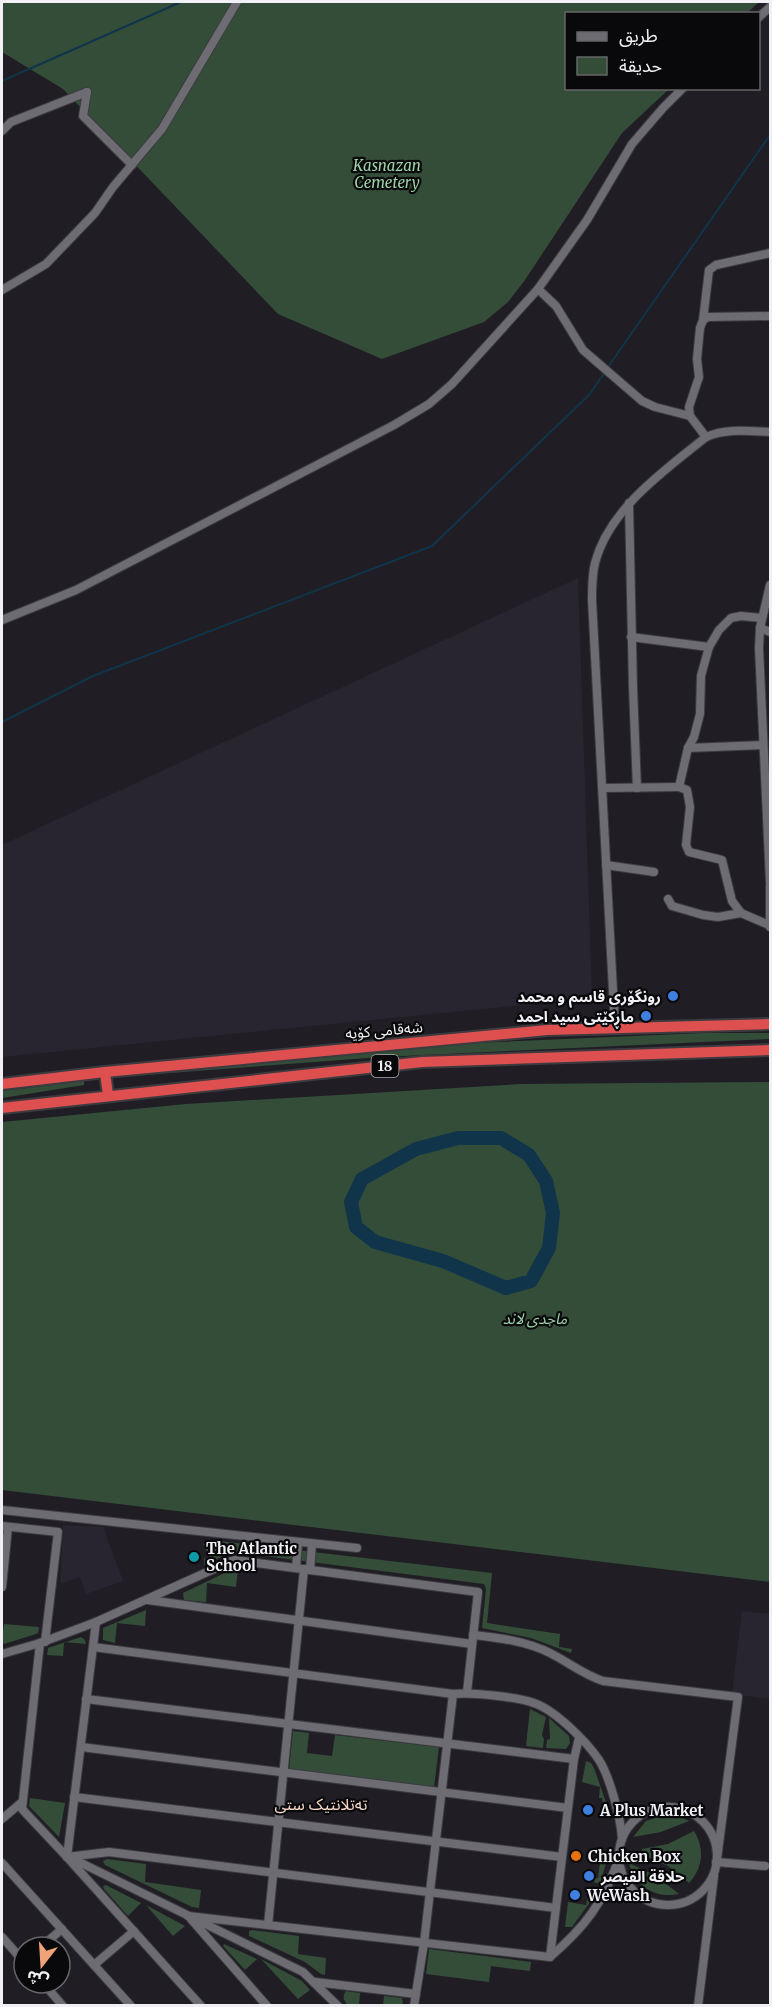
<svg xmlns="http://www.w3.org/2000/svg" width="772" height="2007" viewBox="0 0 772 2007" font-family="Merriweather,'Noto Sans Arabic',serif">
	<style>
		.built { fill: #282530 }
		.green { fill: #344d39 }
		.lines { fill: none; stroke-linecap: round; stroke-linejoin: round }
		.stream { stroke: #10354a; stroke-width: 2 }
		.river { stroke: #10354a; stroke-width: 14 }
		.minor-casing { stroke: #3c3b40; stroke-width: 10 }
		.highway-casing { stroke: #3c3b40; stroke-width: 14 }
		.minor { stroke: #6e6c73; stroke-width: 8 }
		.highway { stroke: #de504f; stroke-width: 10 }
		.shop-dot { fill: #3f7fe0; stroke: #09090b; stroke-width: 2 }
		.culture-dot { fill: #0f9aa8; stroke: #09090b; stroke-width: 2 }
		.food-dot { fill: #e8710a; stroke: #09090b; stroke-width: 2 }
		.labels { text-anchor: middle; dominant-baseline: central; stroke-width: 4.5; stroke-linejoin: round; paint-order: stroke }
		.shield { fill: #09090b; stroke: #ababae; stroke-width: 1.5 }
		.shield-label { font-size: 14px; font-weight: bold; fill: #f1f0f4 }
		.park-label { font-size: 15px; font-style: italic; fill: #9cd3a6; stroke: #09090b }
		.poi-label { font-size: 15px; font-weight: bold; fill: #f1f0f4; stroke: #09090b; text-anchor: start }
		.street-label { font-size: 15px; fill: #f1f0f4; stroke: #09090b }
		.neighbourhood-label { font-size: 16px; fill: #f7d8c9; stroke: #09090b }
	</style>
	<rect width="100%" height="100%" fill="#201e24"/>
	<g class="built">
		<polygon points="578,578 592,998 2,1057 2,845"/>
		<polygon points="63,1525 103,1527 123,1581 86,1594 80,1577 60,1584"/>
		<polygon points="742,1611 770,1614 770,1699 732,1694"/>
	</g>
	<g class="green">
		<polygon points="2,2 759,2 747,13 566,14 566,88 669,89 622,133 525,280 508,302 484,322 382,359 278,314 63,89 2,52"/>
		<polygon points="703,1033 770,1033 770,1039 381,1057 130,1076 246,1058 359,1048"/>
		<polygon points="84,1081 84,1085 2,1098 2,1091"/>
		<polygon points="770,1082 770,1582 2,1490 2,1122 186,1104 521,1084"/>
		<polygon points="211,1540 492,1573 487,1623 560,1634 559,1647 572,1649 571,1653 531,1638 482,1628 486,1589 484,1584 232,1552 204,1565 204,1558 207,1560 210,1558 203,1544"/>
		<polygon points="233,1569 238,1569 236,1587 207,1583 206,1602 184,1600 183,1593"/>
		<polygon points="146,1610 145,1626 117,1623 115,1643 103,1640 103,1628"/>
		<polygon points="4,1624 39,1627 38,1633 36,1634 4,1644 2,1641"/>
		<polygon points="81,1637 85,1640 86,1644 64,1642 63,1656 47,1655 48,1648"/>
		<polygon points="530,1709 546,1717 542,1735 544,1739 543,1748 526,1746"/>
		<polygon points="549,1718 569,1736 570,1743 566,1749 546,1748 547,1740 550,1739"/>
		<polygon points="293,1731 309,1733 307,1753 332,1756 335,1735 439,1747 434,1787 289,1769"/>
		<polygon points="586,1761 591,1763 594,1768 607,1805 603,1804 602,1798 599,1798 600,1787 582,1782"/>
		<polygon points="30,1798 65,1803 59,1837 29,1806"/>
		<polygon points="666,1814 678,1816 689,1821 661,1832 633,1837 646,1821"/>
		<path d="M694,1831C705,1849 703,1868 689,1883L668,1866L641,1854L642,1849L668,1844Z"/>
		<polygon points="601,1855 608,1856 600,1884 594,1882 595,1878 598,1878"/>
		<polygon points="107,1859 146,1864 145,1882 201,1890 199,1908 192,1907 105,1865 103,1861"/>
		<path d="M629,1863L656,1876L679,1894C656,1899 635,1887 629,1863Z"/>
		<polygon points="106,1885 141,1903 128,1916 104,1889 103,1886"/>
		<polygon points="588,1897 593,1898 572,1927 565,1927 568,1902 586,1905"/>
		<polygon points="146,1905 185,1926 173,1936"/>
		<polygon points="253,1930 299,1936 298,1954 326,1958 325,1975 321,1974 305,1962 249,1936 249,1931"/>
		<polygon points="224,1944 257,1959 245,1970 223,1946"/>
		<polygon points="429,1949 531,1962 530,1971 491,1966 489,1982 426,1974"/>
		<polygon points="261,1959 302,1981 310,1990 298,1999"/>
		<path d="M346,1991L360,1993L359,2005H348C343,2000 342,1997 346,1991Z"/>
		<polygon points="384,1996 402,1998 403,2005 383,2005"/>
	</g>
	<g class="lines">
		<g class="stream">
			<polyline points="2,81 181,2"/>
			<polyline points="608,367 770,135"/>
			<polyline points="2,722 93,676 432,546 589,395 605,372"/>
		</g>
		<polygon class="river" points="458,1138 501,1138 529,1155 546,1181 553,1213 549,1248 531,1281 506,1288 443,1261 375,1242 356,1227 351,1202 362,1179 416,1149"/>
		<defs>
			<g id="minor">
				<polyline points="758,18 770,7"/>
				<polyline points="87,92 83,116 132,165"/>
				<polyline points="2,131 11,122 87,92"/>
				<polyline points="538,289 556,306 583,350 642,401 655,407 690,416"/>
				<polyline points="2,290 46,264 95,213 113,187 162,129 237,2"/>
				<polyline points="703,320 709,270 716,265 770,253"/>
				<polyline points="706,437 690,416 689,407 699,377 697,359 700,328 703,320 708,317 770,316"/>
				<polyline points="629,503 633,688 637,788"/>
				<polyline points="770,585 760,628 759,648 770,882"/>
				<polyline points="2,620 76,590 394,425 429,404 452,384 538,289 587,220 632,144 663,108 683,88"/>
				<polyline points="760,628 770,632"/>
				<polyline points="631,637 709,647"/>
				<polyline points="688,748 763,745"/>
				<polyline points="603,788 679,787"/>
				<polyline points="606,865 654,872"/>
				<polyline points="770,886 770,927"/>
				<polyline points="668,899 672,906 703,915 718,917 741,913 769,925"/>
				<polyline points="741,913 732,901 722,860 689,852 686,845 690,807 687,790 679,787 688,748 694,737 700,714 701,676 709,647 719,630 731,618 741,616 762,618"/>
				<path d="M615,1028L592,600C592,588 592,575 595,563C609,509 664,471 706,437C726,428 749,431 770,432"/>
				<polyline points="2,1510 357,1548"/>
				<polyline points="2,1526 58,1532 45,1642"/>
				<polyline points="296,1568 298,1543"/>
				<polyline points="310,1570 312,1544"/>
				<polyline points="2,1587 8,1527"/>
				<polyline points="148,1600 472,1644"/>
				<path d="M473,1635C500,1638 526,1641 550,1653C568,1662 584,1675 603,1681L738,1697L717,1859"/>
				<polyline points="40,1643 22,1809 67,1857 201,2006"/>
				<path d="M93,1647L453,1694C471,1692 517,1697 534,1703C555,1710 587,1742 599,1760C610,1777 621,1819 622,1839"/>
				<polyline points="2,1654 40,1643 96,1622 234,1560 478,1592 467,1692"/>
				<polyline points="86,1699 574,1759"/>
				<polyline points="81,1747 568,1808"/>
				<polyline points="74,1797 562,1857"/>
				<circle cx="668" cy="1856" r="49"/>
				<polyline points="2,1819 22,1802"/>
				<polyline points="67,1857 109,1852 556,1908"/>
				<polyline points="67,1857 96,1622"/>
				<polyline points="71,1858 303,1972 338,2006"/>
				<polyline points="716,1862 765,1866"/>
				<polyline points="2,1863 131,2006"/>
				<path d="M188,1916L550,1957C586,1926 602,1904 619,1859"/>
				<polyline points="191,1919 267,2006"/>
				<polyline points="268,1925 304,1569"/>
				<polyline points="2,1937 24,1962"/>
				<polyline points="41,1947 62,1929"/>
				<polyline points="550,1957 574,1759 579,1738"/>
				<polyline points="94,1965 134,1931"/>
				<polyline points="315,1982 416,1994"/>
				<polyline points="43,1983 63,2006"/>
				<polyline points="414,2006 424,1943 453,1694"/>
				<polyline points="698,2006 714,1876"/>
			</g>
			<g id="highway">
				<polyline points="105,1072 108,1095"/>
				<polyline points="2,1084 105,1072 547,1030 770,1024"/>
				<polyline points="2,1108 422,1062 770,1050"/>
			</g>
		</defs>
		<use href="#minor" class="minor-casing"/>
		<use href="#highway" class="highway-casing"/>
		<use href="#minor" class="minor"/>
		<use href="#highway" class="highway"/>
	</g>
	<g class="shop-dot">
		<circle cx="673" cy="996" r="6"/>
		<circle cx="646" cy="1016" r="6"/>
		<circle cx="588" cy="1810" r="6"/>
		<circle cx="589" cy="1876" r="6"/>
		<circle cx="575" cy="1895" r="6"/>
	</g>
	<circle class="culture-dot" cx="194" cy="1557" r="6"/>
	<circle class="food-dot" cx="576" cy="1856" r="6"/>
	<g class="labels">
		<rect class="shield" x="371.5" y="1055" width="27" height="22" rx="4.5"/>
		<g class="shield-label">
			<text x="385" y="1066">18</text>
		</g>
		<g class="park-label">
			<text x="387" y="165">Kasnazan<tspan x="387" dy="17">Cemetery</tspan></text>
			<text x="535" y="1318">ماجدی لاند</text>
		</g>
		<g class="poi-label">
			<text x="661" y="996" text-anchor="end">رونگۆری قاسم و محمد</text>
			<text x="634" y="1016" text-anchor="end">ماڕکێتی سید احمد</text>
			<text x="206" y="1548">The Atlantic<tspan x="206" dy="17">School</tspan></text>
			<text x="600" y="1810">A Plus Market</text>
			<text x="588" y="1856">Chicken Box</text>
			<text x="601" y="1876">حلاقة القيصر</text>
			<text x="587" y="1895">WeWash</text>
		</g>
		<g class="street-label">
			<text transform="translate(384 1030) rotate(-5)">شەقامی کۆیە</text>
		</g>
		<g class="neighbourhood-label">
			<text x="321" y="1804">تەتلانتیک ستی</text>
		</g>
	</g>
	<rect width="772" height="2007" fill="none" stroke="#f1f0f4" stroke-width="6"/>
	<rect x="565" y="12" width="195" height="78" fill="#09090b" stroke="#666568" stroke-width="1.5"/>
	<rect x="577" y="32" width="30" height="9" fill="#6e6c73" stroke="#666568" stroke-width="1.5"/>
	<text x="619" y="42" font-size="18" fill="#f1f0f4">طريق</text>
	<rect x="577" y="57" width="30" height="18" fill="#344d39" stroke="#666568" stroke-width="1.5"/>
	<text x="619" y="72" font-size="18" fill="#f1f0f4">حديقة</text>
	<g transform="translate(42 1965) rotate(197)"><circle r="28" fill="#09090b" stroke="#666568" stroke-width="1.5"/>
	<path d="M0-4.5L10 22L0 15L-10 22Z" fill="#f0a378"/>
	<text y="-9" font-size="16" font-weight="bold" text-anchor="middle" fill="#f1f0f4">ش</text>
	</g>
</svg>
